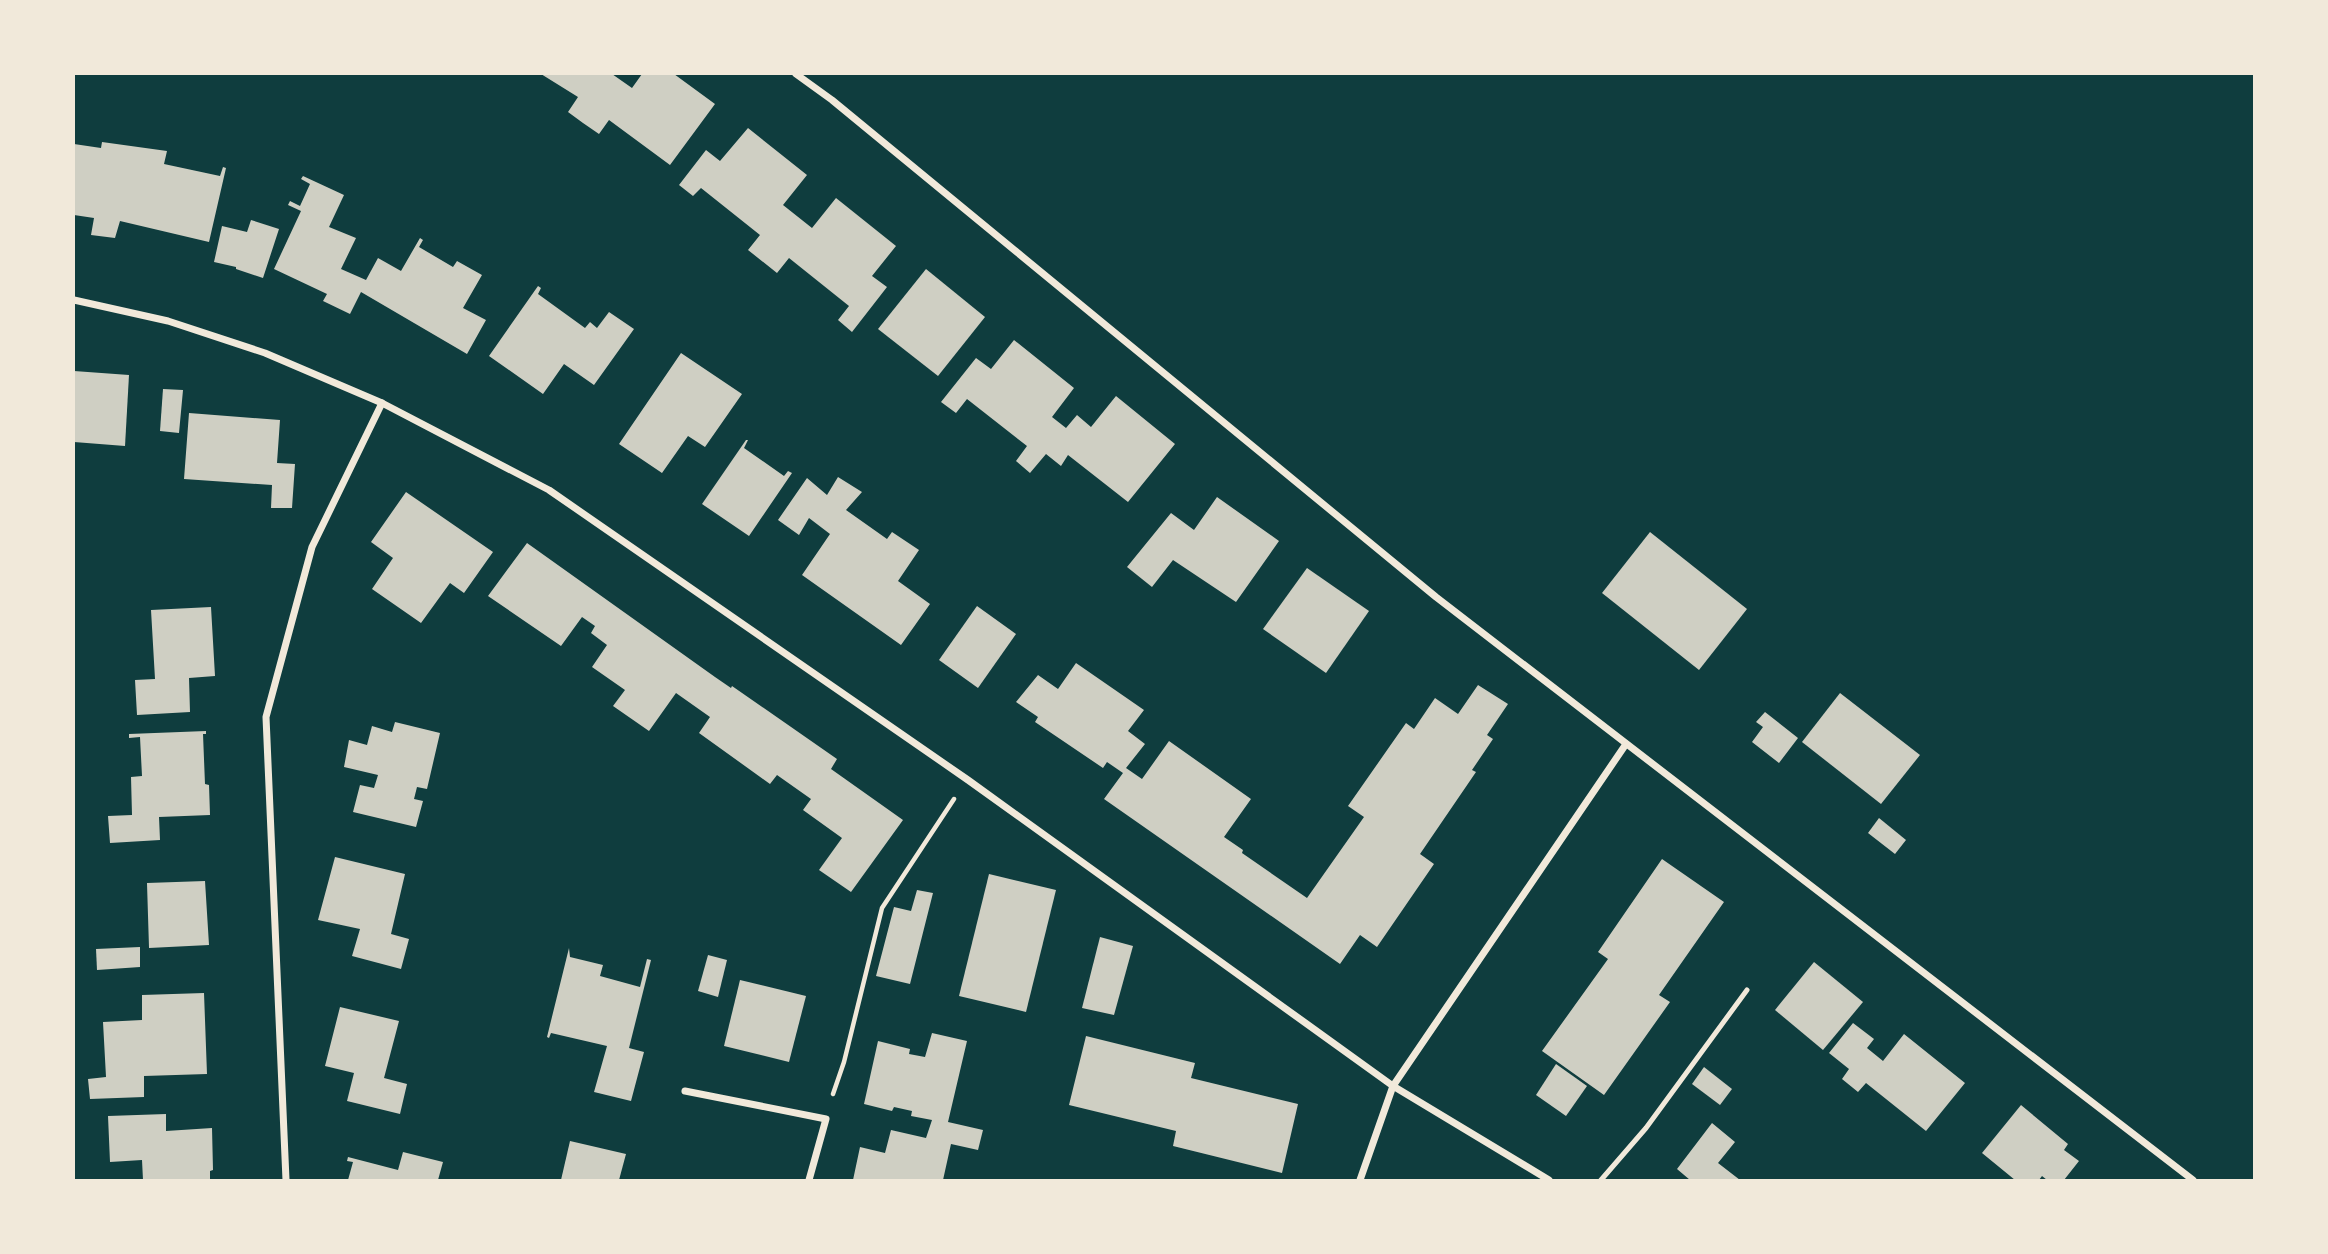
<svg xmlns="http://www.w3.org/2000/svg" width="2328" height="1254" viewBox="0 0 2328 1254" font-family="'Noto Sans',sans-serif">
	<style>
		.building { fill: #cfcfc3 }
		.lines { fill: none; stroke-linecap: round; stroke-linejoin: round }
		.path { stroke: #f1e9da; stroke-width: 4.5 }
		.service { stroke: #f1e9da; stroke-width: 5 }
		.minor { stroke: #f1e9da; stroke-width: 7 }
	</style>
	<rect width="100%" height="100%" fill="#0f3d3e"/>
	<g class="building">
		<polygon points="541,74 612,74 632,88 642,74 674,74 715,104 670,165 609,120 599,134 583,123 568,112 578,97"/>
		<polygon points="748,128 807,175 783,205 812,228 836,198 896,246 872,276 887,287 852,332 838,320 849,306 789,258 777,273 748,250 760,235 701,188 693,196 679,185 706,150 720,161"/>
		<polygon points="102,142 167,151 164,164 220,176 223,167 226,168 209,242 120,221 115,238 91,235 94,218 74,215 74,144 101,148"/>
		<polygon points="303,176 344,195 329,227 356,238 341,269 366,280 378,258 401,271 420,238 423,240 419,247 453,267 457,261 482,275 463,308 486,320 467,354 361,292 350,314 323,301 327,294 274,269 301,211 288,205 290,201 300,206 310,184 301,179"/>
		<polygon points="251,220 279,229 263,278 236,269 236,267 214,262 222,226 247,232"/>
		<polygon points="926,269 985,317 938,376 878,329"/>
		<polygon points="538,286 541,288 538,294 585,328 590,322 597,328 609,312 634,329 594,385 564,364 543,394 489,356"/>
		<polygon points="1014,340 1074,388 1052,417 1066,428 1077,415 1091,427 1116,396 1175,444 1128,502 1068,455 1061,466 1046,454 1030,473 1016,461 1027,446 967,399 956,413 941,402 976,358 991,369"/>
		<polygon points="681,353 742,394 705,447 688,436 662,473 619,444"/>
		<polygon points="74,371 129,375 125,446 74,442"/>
		<polygon points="163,389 183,390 179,433 160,431"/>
		<polygon points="189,413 280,420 277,463 295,464 292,508 271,508 272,485 184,479"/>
		<polygon points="746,440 748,440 744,448 784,476 788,471 792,473 749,536 702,504"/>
		<polygon points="838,477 862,492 846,510 887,539 892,532 919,550 898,581 930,604 901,645 802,575 830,534 809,518 799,535 778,520 807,478 827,495"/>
		<polygon points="406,492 493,552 464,593 450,583 421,623 372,589 393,558 371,542"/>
		<polygon points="1217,497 1279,541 1236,602 1173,560 1152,587 1127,567 1171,513 1194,530"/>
		<polygon points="1650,532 1747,609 1699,670 1602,593"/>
		<polygon points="527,543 715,677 731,688 732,686 837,759 831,769 903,820 851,892 819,870 842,838 803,810 811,799 777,775 770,784 699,733 710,717 676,693 649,731 613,706 625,690 592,667 607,645 591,633 595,626 582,617 561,646 488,596"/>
		<polygon points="1307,568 1369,611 1326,673 1263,629"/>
		<polygon points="977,606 1016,634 978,688 939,660"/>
		<polygon points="211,607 215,676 189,678 190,712 137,715 135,680 155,679 151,610"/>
		<polygon points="1076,663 1144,710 1128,731 1145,744 1126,768 1142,779 1169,741 1251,799 1224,837 1243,850 1242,853 1307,898 1364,817 1348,806 1406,723 1414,729 1435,698 1458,714 1478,685 1508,704 1487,735 1493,739 1472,770 1476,772 1420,854 1434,864 1377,947 1360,935 1340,964 1104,799 1123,773 1107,762 1103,768 1035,722 1038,717 1016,702 1038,675 1058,689"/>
		<polygon points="1840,693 1920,755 1881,804 1802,742"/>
		<polygon points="1765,712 1798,738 1779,763 1752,742 1763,727 1756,722"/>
		<polygon points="395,722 440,733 427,789 417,787 414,799 423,801 416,827 353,812 360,785 374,788 378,775 344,767 349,740 367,745 372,726 392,732"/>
		<polygon points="206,731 206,734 203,734 205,784 209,785 210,815 159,817 160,840 110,843 108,816 132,815 131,777 142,776 140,737 129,738 129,734"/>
		<polygon points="1879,818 1906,840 1895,854 1868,833"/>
		<polygon points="335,857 405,874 391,934 409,939 401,969 352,956 360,929 318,920"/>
		<polygon points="1662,859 1724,902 1659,995 1670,1002 1604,1095 1542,1051 1608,959 1598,952"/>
		<polygon points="989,874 1056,890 1026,1012 959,996"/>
		<polygon points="205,881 209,945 149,948 147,883"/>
		<polygon points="917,890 933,893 910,984 876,976 894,907 911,911"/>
		<polygon points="1100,937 1133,946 1114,1015 1082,1008"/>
		<polygon points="140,947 140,967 97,970 96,949"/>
		<polygon points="569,948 570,957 603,965 600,976 640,987 647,959 651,960 629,1048 644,1052 631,1101 594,1092 607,1046 551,1033 549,1038 547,1037"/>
		<polygon points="708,955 727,960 718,997 698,991"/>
		<polygon points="1814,962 1863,1002 1823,1050 1775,1010"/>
		<polygon points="740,980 806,996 789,1062 724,1046"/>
		<polygon points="204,993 207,1074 144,1076 144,1097 90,1099 88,1079 106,1077 103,1022 142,1020 142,995"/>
		<polygon points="340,1007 399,1021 384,1078 407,1084 400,1114 347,1101 354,1073 325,1066"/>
		<polygon points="1853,1023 1874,1039 1867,1048 1883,1061 1904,1034 1965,1083 1926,1131 1866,1083 1858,1092 1842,1079 1849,1069 1829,1053"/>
		<polygon points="932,1033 967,1041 948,1122 983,1130 978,1150 951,1144 943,1180 853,1180 860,1147 885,1153 891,1130 926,1138 932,1120 911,1116 912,1111 894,1107 892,1111 864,1104 878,1041 910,1049 909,1054 925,1057"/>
		<polygon points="1086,1036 1195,1063 1191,1078 1298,1104 1282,1173 1173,1146 1176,1131 1069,1105"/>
		<polygon points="1556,1064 1587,1086 1566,1116 1536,1095"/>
		<polygon points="1704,1067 1732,1089 1720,1105 1692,1084"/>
		<polygon points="2021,1105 2068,1144 2064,1150 2079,1161 2064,1180 2047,1180 2042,1176 2039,1180 2015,1180 1982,1153"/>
		<polygon points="166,1114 166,1131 212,1128 213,1170 210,1171 210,1180 143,1180 142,1160 110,1162 108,1116"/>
		<polygon points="1712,1123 1735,1142 1718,1163 1740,1180 1690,1180 1677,1169"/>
		<polygon points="570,1141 626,1154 619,1180 561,1180"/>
		<polygon points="403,1152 443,1162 438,1180 348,1180 353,1162 347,1161 348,1157 398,1170"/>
	</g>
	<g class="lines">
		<polyline class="path" points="833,1094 844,1062 882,908 954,799"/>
		<polyline class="service" points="1601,1180 1646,1128 1747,990"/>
		<g class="minor">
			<polyline points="796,74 832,100 1436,597 2193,1180"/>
			<polyline points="74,300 168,321 265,353 382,403 549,490 968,780 1393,1086 1549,1180"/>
			<polyline points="685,1091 826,1119 809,1180"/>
			<polyline points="286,1180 266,717 312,547 382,403"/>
			<polyline points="1360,1180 1393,1086 1626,744"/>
		</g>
	</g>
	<rect width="2328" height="1254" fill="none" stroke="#f1e9da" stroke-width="150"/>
</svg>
